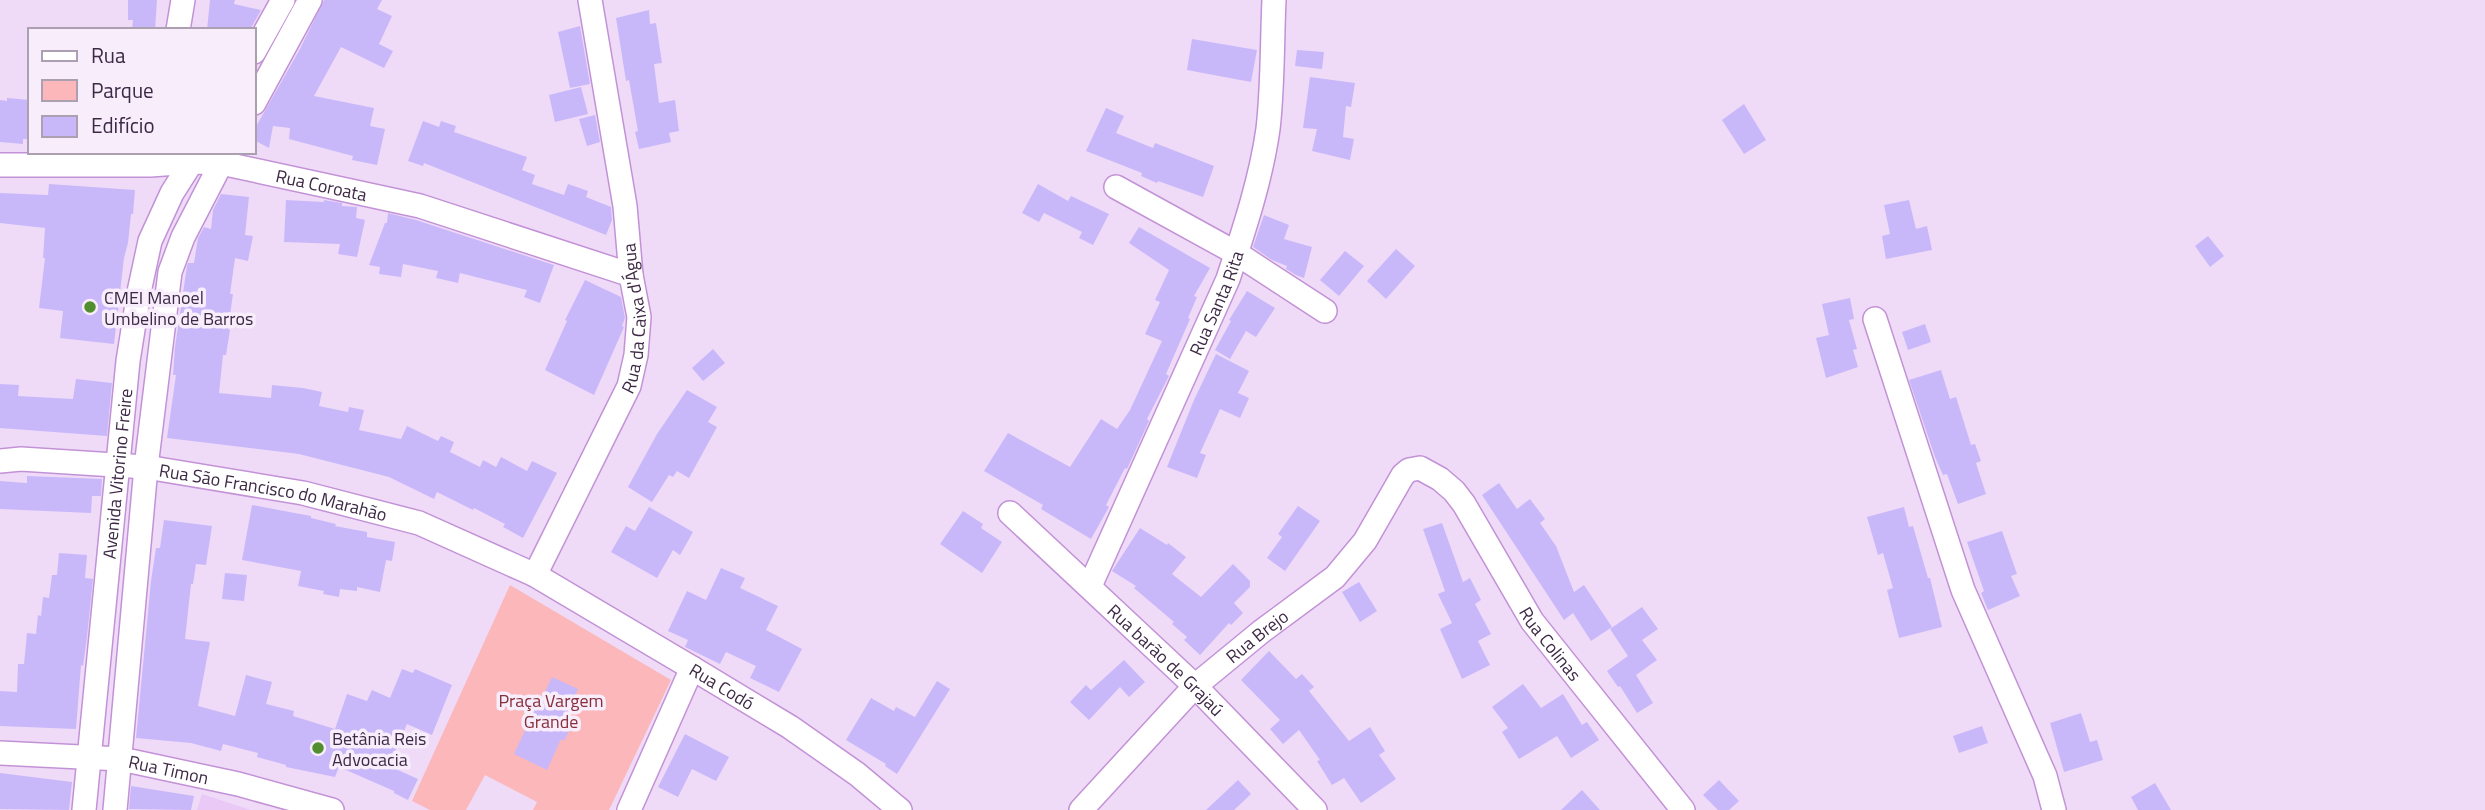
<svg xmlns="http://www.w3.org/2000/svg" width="2485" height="810" viewBox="0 0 2485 810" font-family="'Titillium Web',sans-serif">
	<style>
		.built { fill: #eac9f7 }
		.green { fill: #fbb7ba }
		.building { fill: #c9b8f9 }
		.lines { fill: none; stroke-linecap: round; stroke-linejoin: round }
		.minor-casing { stroke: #c392d6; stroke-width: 26 }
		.minor { stroke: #fff; stroke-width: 23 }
		.poi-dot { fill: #508e2e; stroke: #f7edfb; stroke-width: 2.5 }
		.labels { text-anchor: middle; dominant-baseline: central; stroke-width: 7; stroke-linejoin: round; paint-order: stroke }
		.street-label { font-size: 18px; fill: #3d2945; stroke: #f7edfb }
		.poi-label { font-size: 18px; fill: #3d2945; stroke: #f7edfb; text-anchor: start }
		.park-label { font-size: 18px; fill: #872e39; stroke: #f7edfb }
	</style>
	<rect width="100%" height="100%" fill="#efdbf8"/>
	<polygon class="built" points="202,794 251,810 197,810"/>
	<polygon class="green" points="510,585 671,680 609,810 533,810 537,802 485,775 466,810 430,810 412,801"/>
	<g class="building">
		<polygon points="128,0 157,0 155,30 132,30 133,20 128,20"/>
		<polygon points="210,0 235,0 234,4 261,10 250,30 207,30"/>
		<polygon points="324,0 382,0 377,9 392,16 379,44 393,51 384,68 341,47 314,96 374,108 370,126 385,129 377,165 352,160 353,156 289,139 290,128 273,126 269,148 254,140 254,130 300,49"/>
		<polygon points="649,10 650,24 656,23 662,63 654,64 659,103 675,100 679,131 669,133 671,142 639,149 635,132 638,131 629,80 626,81 616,18"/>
		<polygon points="580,26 590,84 570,88 558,32"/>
		<polygon points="1192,39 1257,50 1251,82 1187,70"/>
		<polygon points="1297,50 1324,52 1322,69 1295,66"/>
		<polygon points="1310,77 1355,83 1351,107 1346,106 1343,137 1354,139 1350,160 1312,151 1317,129 1303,128"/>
		<polygon points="581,87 588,114 555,122 549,95"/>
		<polygon points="7,98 30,100 30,139 23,139 23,144 0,142 0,100 7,101"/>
		<polygon points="1744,104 1766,140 1744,154 1722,120"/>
		<polygon points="1106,108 1124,116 1116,133 1153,148 1155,143 1214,166 1203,197 1158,181 1157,183 1141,176 1142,173 1086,151"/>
		<polygon points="595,115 600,142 587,146 579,119"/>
		<polygon points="423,121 439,127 441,121 456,126 454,132 527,157 522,170 535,175 532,184 564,195 568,184 588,191 586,197 611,207 612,220 606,235 424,163 423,166 408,161"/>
		<polygon points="49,184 135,190 133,214 131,214 128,243 124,258 114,344 60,338 63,311 39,308 45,258 43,258 45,228 0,223 0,193 48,195"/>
		<polygon points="1038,184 1068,201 1071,196 1109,214 1093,245 1079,238 1082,232 1044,213 1039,222 1022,213"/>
		<polygon points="221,194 249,197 245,235 253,236 248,261 235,258 230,294 233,294 228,329 230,330 226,355 223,355 219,393 271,398 272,385 303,388 322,392 319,406 348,412 349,407 364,410 359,430 401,439 407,426 438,441 441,436 454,442 450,452 480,467 483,460 496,467 501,457 527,471 532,461 557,473 523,538 503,527 505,524 474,508 473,510 437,492 434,499 389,477 299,454 167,438 176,375 173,375 175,347 187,266 188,263 194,263 198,238 204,227 211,229 213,210"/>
		<polygon points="286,200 324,202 324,200 342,203 342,206 357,207 356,218 365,220 357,257 338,254 340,244 284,242"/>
		<polygon points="1909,200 1916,229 1927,226 1932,250 1886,259 1882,236 1890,234 1884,205"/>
		<polygon points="388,213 416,220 554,265 540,303 524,297 527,290 460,273 458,283 436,278 438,271 403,264 401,277 379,274 380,267 369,265 385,223 387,223"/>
		<polygon points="1264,215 1289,225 1284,239 1312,247 1304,278 1296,275 1286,269 1287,266 1272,260 1253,247"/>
		<polygon points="1139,227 1210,268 1194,296 1197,297 1188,318 1190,319 1166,374 1169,376 1147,419 1149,421 1127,469 1125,468 1106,505 1109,507 1091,539 1041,509 1043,505 984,471 1008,433 1070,467 1101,419 1117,429 1130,410 1162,341 1145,334 1160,302 1155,300 1169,270 1129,243"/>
		<polygon points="2208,236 2224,256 2210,267 2195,246"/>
		<polygon points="1396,249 1415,266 1386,299 1367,281"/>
		<polygon points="1345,251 1364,266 1339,296 1320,280"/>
		<polygon points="585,280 621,297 625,318 622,326 624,327 594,395 545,370 567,321 565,320"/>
		<polygon points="1247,291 1275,308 1256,337 1246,331 1230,359 1215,350 1231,321 1229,320"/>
		<polygon points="1850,298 1854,319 1849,320 1857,349 1853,350 1858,367 1826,378 1816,338 1829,335 1822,304"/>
		<polygon points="1925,324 1931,342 1908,350 1902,332"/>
		<polygon points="713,349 725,363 703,381 692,368"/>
		<polygon points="1216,354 1249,371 1238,393 1249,398 1240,418 1220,409 1200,453 1206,455 1197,478 1167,467 1194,400"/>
		<polygon points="1941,370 1950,399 1956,397 1971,445 1975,444 1981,461 1976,463 1986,494 1958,504 1947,474 1943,475 1935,457 1909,380"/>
		<polygon points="76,379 112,383 107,436 0,428 0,384 19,385 18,396 73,399"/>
		<polygon points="687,390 717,407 708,422 717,427 689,478 677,471 673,477 669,475 652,502 628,487 657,434"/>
		<polygon points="27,476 102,479 101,496 92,496 91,513 0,509 0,481 27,483"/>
		<polygon points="1499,483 1517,509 1530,499 1545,519 1540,523 1556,546 1574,592 1584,585 1612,627 1591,641 1573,613 1564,620 1482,495"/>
		<polygon points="252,505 311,516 311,518 336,524 335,526 367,532 367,537 395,542 392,561 386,560 380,592 357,587 357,591 340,589 339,597 323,594 324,591 298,586 301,571 242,560"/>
		<polygon points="1298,506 1320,521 1285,571 1267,558 1282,537 1278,534"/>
		<polygon points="649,507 693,532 680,555 673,550 657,578 611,552 626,526 635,531"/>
		<polygon points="1904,507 1909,527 1913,526 1928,578 1930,578 1942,627 1899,638 1887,590 1893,588 1883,553 1878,555 1867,517"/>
		<polygon points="963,511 983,524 981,528 1002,542 982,573 940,544"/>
		<polygon points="164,520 212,526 206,565 196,564 193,584 191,584 185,639 210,642 198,706 235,716 246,675 272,682 266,704 294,711 293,716 335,729 347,694 367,701 372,690 390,698 402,669 413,673 415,669 452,685 432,735 407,724 389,766 418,779 408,800 394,793 394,791 339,767 335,777 286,767 286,765 257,757 258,753 223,744 221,751 191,743 136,738 151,581 156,548 160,548"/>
		<polygon points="1442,523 1463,582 1470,578 1481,600 1475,604 1491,634 1478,641 1490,665 1462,679 1440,629 1452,623 1438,594 1445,591 1423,529"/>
		<polygon points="1140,528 1167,545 1168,543 1186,557 1172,574 1201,597 1233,564 1250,581 1250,587 1234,603 1243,613 1231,625 1229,623 1200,655 1184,640 1187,637 1172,624 1174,622 1134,588 1136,586 1112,571"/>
		<polygon points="2002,531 2017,574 2011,576 2020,596 1988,610 1981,593 1984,591 1967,542"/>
		<polygon points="59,553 87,555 85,578 93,579 87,637 83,666 81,665 76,729 0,726 0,691 17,692 18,664 24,664 27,633 36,634 38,615 41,616 43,597 49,598 52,575 57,575"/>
		<polygon points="721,568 745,578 740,588 778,606 766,630 802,649 779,692 750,678 756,666 726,652 720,664 685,647 688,640 668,631 687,591 706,600"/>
		<polygon points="225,573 247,575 244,601 222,599"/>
		<polygon points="1359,582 1377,611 1360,622 1342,592"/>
		<polygon points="1642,607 1658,629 1642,640 1657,660 1636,675 1653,703 1637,713 1620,686 1618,687 1607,671 1628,656 1610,629"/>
		<polygon points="1269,651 1296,679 1302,674 1314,687 1309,691 1349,741 1370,727 1385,751 1379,755 1396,779 1361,803 1344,778 1332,785 1317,761 1320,760 1299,730 1283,744 1270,729 1280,720 1241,680"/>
		<polygon points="1124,660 1145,682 1129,697 1120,687 1089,720 1070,702 1086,685 1091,690"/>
		<polygon points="552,677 578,689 564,719 573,724 564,741 561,739 547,770 514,754 528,724 522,721 530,704 538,707"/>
		<polygon points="937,681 950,689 897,774 885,766 886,764 846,740 871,698 894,711 896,707 915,717"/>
		<polygon points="1523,684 1541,708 1563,694 1582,725 1587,722 1599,740 1571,758 1557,736 1519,759 1502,732 1508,728 1492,707"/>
		<polygon points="2081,713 2090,742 2097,740 2103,760 2064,772 2050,723"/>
		<polygon points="1982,726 1988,743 1959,753 1953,736"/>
		<polygon points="685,734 729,757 716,781 692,769 678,797 658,787"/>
		<polygon points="0,773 72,782 69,810 0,809"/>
		<polygon points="1238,780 1251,794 1234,810 1206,810"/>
		<polygon points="1719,780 1739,801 1729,810 1718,810 1703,795"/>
		<polygon points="2155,783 2171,810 2138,810 2131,797"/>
		<polygon points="131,786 194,796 191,810 129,809"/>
		<polygon points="1582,790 1600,810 1561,810"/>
	</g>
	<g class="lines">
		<defs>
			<g id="minor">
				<polyline points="178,30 183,0"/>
				<polyline points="254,52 283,0"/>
				<polyline points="254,103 310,0"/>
				<path id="s1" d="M0,165H150L193,162L221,163L420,206L631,275"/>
				<polyline points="1116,187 1236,253 1325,311"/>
				<polyline points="1875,319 1963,590 2045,776 2054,810"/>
				<path id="s2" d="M0,461L21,459L146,467L303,493L419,523L535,575L692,668L790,727L857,774L900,810"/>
				<path id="s3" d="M1010,513L1195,686L1315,810"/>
				<path id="s4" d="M535,575L629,386L636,355L639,317L631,275L625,206L590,0"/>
				<path id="s5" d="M1090,586L1228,279C1244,230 1261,179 1268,129C1273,86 1272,42 1274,0"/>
				<path id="s6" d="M0,753L121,759L238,784L332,810"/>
				<path id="s7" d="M84,810L128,361L139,292L150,241L172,193L198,152"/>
				<polyline points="115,810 146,467 170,272 183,237 227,152"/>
				<polyline points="629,810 692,668"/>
				<path id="s8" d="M1081,810L1195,686L1262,631L1335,577L1365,541L1403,475L1409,470L1420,468L1440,479L1454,491L1464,504L1532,621L1683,810"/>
			</g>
		</defs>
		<use href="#minor" class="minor-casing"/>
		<use href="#minor" class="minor"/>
	</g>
	<g class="poi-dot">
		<circle cx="90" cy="307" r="7"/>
		<circle cx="318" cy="748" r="7"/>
	</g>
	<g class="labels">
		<g class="street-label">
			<text stroke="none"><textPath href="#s1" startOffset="324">Rua Coroata</textPath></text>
			<text stroke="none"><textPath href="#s5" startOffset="310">Rua Santa Rita</textPath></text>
			<text stroke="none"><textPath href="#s4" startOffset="280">Rua da Caixa d'Água</textPath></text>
			<text stroke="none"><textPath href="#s7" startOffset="338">Avenida Vitorino Freire</textPath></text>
			<text stroke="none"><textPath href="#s2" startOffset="276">Rua São Francisco do Marahão</textPath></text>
			<text stroke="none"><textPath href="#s8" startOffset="248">Rua Brejo</textPath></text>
			<text stroke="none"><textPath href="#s8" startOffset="710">Rua Colinas</textPath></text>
			<text stroke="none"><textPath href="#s3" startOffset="214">Rua barão de Grajaú</textPath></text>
			<text stroke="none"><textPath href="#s2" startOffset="770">Rua Codó</textPath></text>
			<text stroke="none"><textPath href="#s6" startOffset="170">Rua Timon</textPath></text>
		</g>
		<g class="poi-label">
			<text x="104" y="297">CMEI Manoel<tspan x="104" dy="21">Umbelino de Barros</tspan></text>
			<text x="332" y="738">Betânia Reis<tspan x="332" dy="21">Advocacia</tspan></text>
		</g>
		<g class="park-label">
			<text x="551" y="700">Praça Vargem<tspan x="551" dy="21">Grande</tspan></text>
		</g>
	</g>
	<rect x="28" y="28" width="228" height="126" fill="#f7edfb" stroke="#ad9fb2" stroke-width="2"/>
	<rect x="42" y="51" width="35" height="10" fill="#ffffff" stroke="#ad9fb2" stroke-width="2"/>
	<text x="91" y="63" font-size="21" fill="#3d2945">Rua</text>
	<rect x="42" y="80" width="35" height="21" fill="#fbb7ba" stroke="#ad9fb2" stroke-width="2"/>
	<text x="91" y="98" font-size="21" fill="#3d2945">Parque</text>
	<rect x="42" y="116" width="35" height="21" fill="#c9b8f9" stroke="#ad9fb2" stroke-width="2"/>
	<text x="91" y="133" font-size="21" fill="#3d2945">Edifício</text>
</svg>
